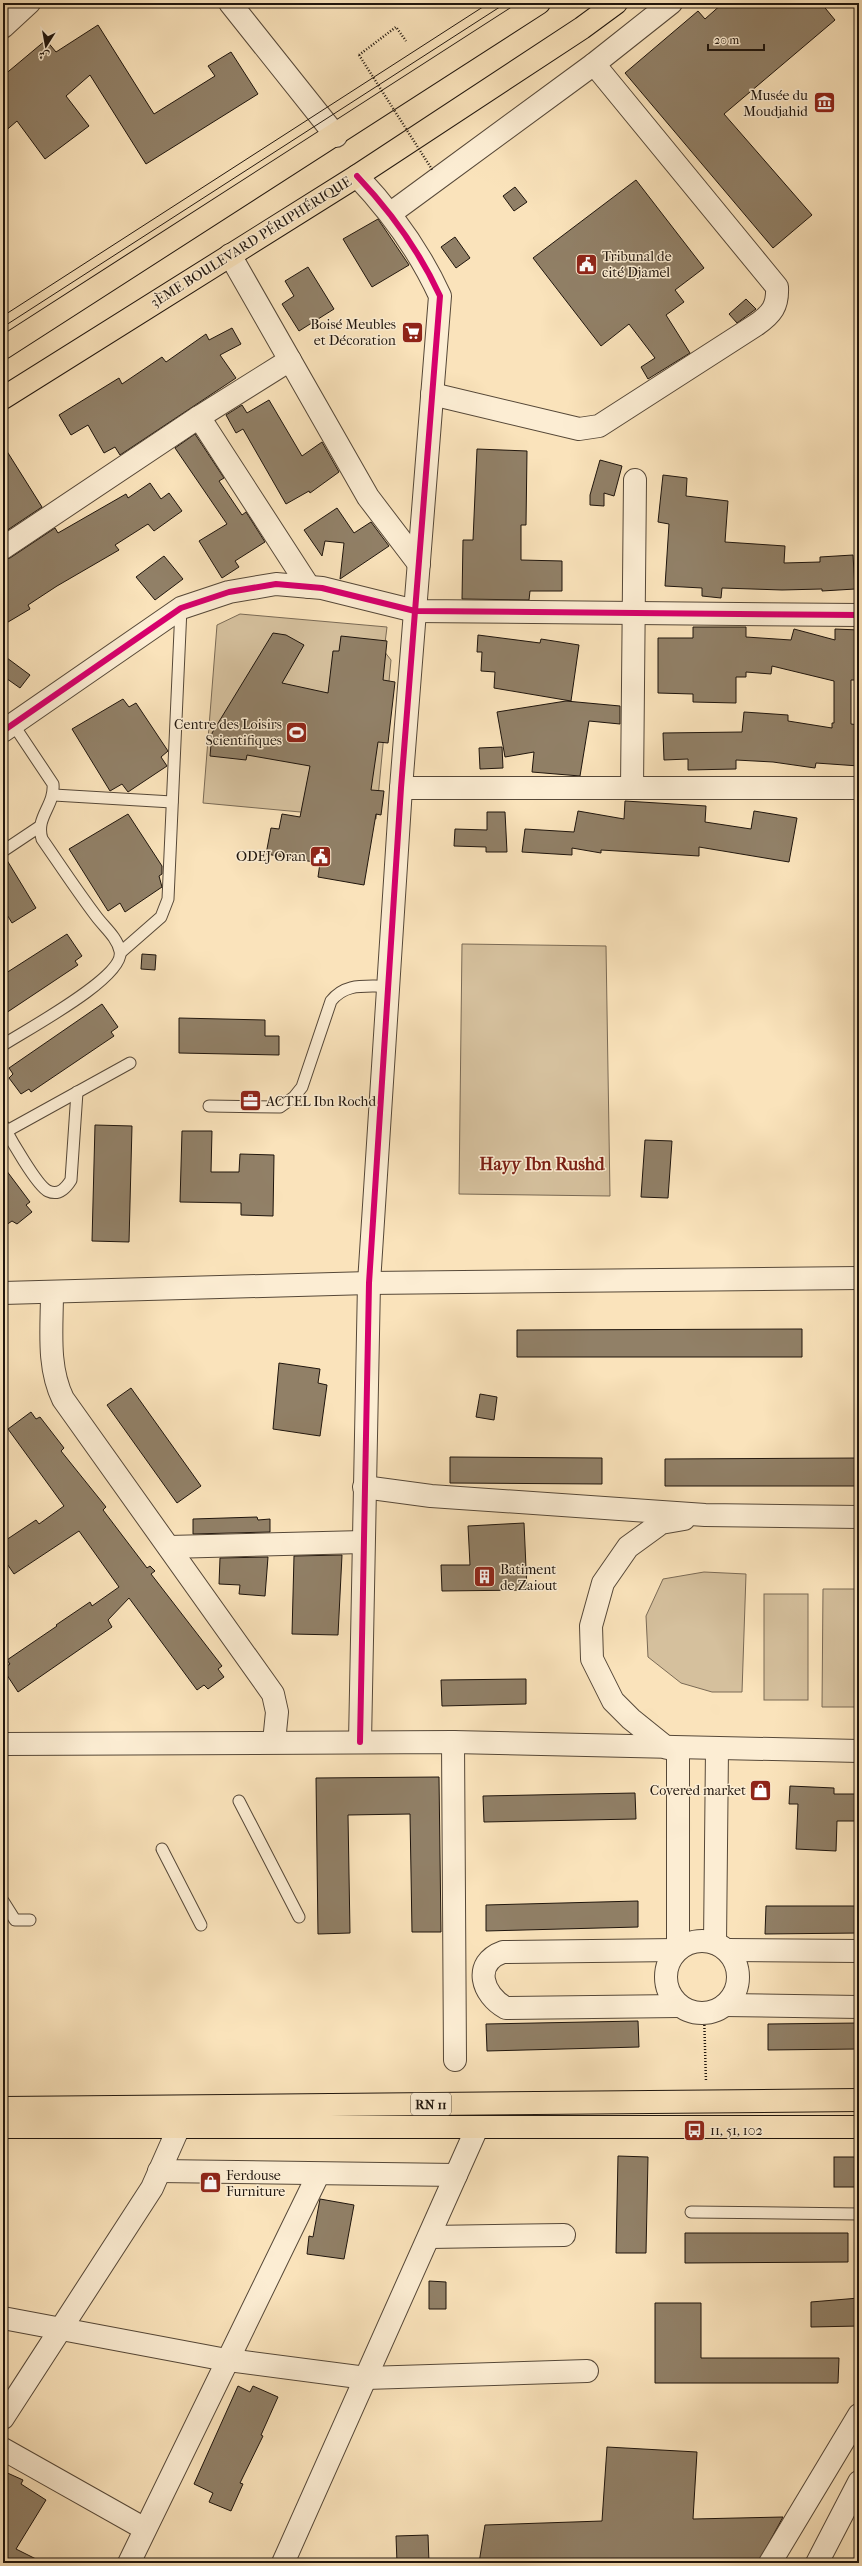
<svg xmlns="http://www.w3.org/2000/svg" width="862" height="2566" viewBox="0 0 862 2566" font-family="'IM FELL French Canon',Amiri,serif">
	<style>
		.green { fill: #d5c09d; stroke: #7a6a55 }
		.building { fill: #918067; stroke: #1f150d }
		.lines { fill: none; stroke-linecap: round; stroke-linejoin: round }
		.service-casing { stroke: #564838; stroke-width: 13 }
		.minor-casing { stroke: #564838; stroke-width: 24 }
		.tertiary-casing { stroke: #564838; stroke-width: 24 }
		.trunk-casing { stroke: #1f150d; stroke-width: 24 }
		.path { stroke: #1f150d; stroke-width: 2.5; stroke-dasharray: 1 2; stroke-linecap: butt }
		.service { stroke: #fcedd3; stroke-width: 11 }
		.minor { stroke: #fcedd3; stroke-width: 22 }
		.tertiary { stroke: #fcedd3; stroke-width: 22 }
		.trunk { stroke: #fae3bb; stroke-width: 22 }
		.tram { stroke: #1f150d; stroke-width: 1 }
		.path-bridge { stroke: #1f150d; stroke-width: 2.5; stroke-dasharray: 1 2; stroke-linecap: butt }
		.cycleway-casing { stroke: #fcedd3; stroke-width: 8 }
		.cycleway { stroke: #d6006c; stroke-width: 6 }
		.labels { text-anchor: middle; dominant-baseline: central; stroke-width: 3; stroke-linejoin: round; paint-order: stroke }
		.shield { fill: #fcedd3; stroke: #615648; stroke-width: 1 }
		.shield-label { font-size: 13px; font-weight: bold; fill: #1f150d }
		.poi-label { font-size: 14px; fill: #1f150d; stroke: #fcedd3; text-anchor: end }
		.street-label { font-size: 14px; fill: #1f150d; stroke: #fcedd3 }
		.district-label { font-size: 18px; font-weight: bold; fill: #7a1f14; stroke: #fcedd3 }
	</style>
	<rect width="100%" height="100%" fill="#fae3bb"/>
	<filter id="stains"><feTurbulence type="fractalNoise" baseFrequency=".005" numOctaves="4"/><feColorMatrix values="0 0 0 0 .2 0 0 0 0 .09 0 0 0 0 .02 0 0 0 .5 -.17"/></filter>
	<radialGradient id="worn" r=".72"><stop offset=".6" stop-color="#630" stop-opacity="0"/><stop offset="1" stop-color="#630" stop-opacity=".3"/></radialGradient>
	<g class="green">
		<polygon points="240,614 387,627 384,651 391,660 376,819 203,803 217,625"/>
		<polygon points="462,944 606,946 610,1196 459,1194"/>
		<polygon points="704,1572 746,1574 742,1692 712,1692 681,1683 648,1657 646,1616 663,1579"/>
		<polygon points="823,1589 859,1589 859,1707 822,1707"/>
		<rect x="764" y="1594" width="44" height="106"/>
	</g>
	<g class="building">
		<polygon points="723,3 821,3 835,20 724,114 812,215 773,248 625,73 698,11 705,19"/>
		<polygon points="98,25 154,114 215,76 208,66 231,52 258,94 146,164 90,75 66,96 89,126 45,159 17,121 3,133 3,76 46,40 56,52"/>
		<polygon points="636,180 704,268 675,290 684,302 666,315 690,353 648,379 641,367 655,358 629,324 601,346 533,258"/>
		<polygon points="515,187 527,202 514,211 503,196"/>
		<polygon points="378,219 409,265 372,287 343,239"/>
		<polygon points="455,237 470,258 456,268 441,247"/>
		<polygon points="308,267 334,309 299,331 282,304 294,296 285,281"/>
		<polygon points="746,299 756,309 737,323 729,314"/>
		<polygon points="232,328 241,344 220,355 236,378 120,455 115,447 104,453 88,425 71,435 59,415 119,378 122,384 162,357 166,362 206,334 209,340"/>
		<polygon points="269,400 302,456 322,442 339,472 310,493 309,491 286,504 243,429 236,433 226,415 242,405 247,413"/>
		<polygon points="195,434 224,478 219,481 242,515 246,512 265,542 235,561 239,567 222,578 199,541 227,524 175,448"/>
		<polygon points="3,445 42,507 3,533"/>
		<polygon points="477,449 527,451 526,525 521,525 521,560 562,561 562,591 530,591 529,600 462,599 463,540 473,540"/>
		<polygon points="600,460 622,466 614,496 604,493 604,506 590,505 590,495"/>
		<polygon points="663,475 687,478 686,496 728,501 725,542 785,546 784,563 820,562 820,557 853,555 855,589 822,591 822,589 782,590 722,588 721,598 702,596 702,588 665,586 669,524 658,522"/>
		<polygon points="150,483 161,499 169,493 182,511 154,531 148,524 115,545 119,550 57,586 28,605 30,609 3,625 3,560 10,558 55,528 58,533 126,494 128,498"/>
		<polygon points="337,508 354,533 371,522 389,546 340,579 344,543 325,541 322,556 304,530"/>
		<polygon points="164,556 183,579 155,600 136,577"/>
		<polygon points="693,627 746,627 746,637 791,640 794,629 835,640 835,629 859,630 859,680 851,680 851,724 859,725 859,766 816,763 815,768 773,762 736,760 736,769 688,770 688,759 664,760 663,733 742,732 744,712 788,715 788,721 832,728 832,723 834,723 834,681 772,666 771,674 746,672 746,677 736,677 736,703 693,702 693,694 658,693 658,638 693,638"/>
		<polygon points="273,633 286,635 304,645 282,683 328,693 333,651 339,651 341,636 387,641 383,680 395,682 388,743 378,742 371,790 384,791 381,815 376,814 364,885 318,877 320,863 266,854 271,828 279,829 282,814 300,817 310,766 247,755 246,760 210,756 212,733"/>
		<polygon points="478,635 540,643 541,639 579,645 571,701 494,688 495,672 481,671 482,652 477,652"/>
		<polygon points="3,655 30,675 20,688 3,676"/>
		<polygon points="123,699 129,707 136,703 168,751 161,757 167,766 128,792 122,784 110,791 72,729"/>
		<polygon points="566,701 620,706 620,724 589,721 580,776 532,772 534,752 505,757 497,712"/>
		<polygon points="502,747 503,768 480,769 479,748"/>
		<polygon points="625,801 706,806 705,822 751,829 754,811 797,818 789,862 699,847 699,856 601,850 601,853 572,848 572,855 522,852 525,829 574,832 578,811 624,819"/>
		<polygon points="487,812 505,812 507,852 486,852 486,847 454,846 455,829 487,830"/>
		<polygon points="128,814 162,866 162,874 159,876 162,887 125,912 120,903 108,911 69,849"/>
		<polygon points="5,857 36,908 12,923 3,908 3,858"/>
		<polygon points="67,934 82,956 75,961 78,965 3,1015 3,975"/>
		<polygon points="142,954 156,955 155,970 141,969"/>
		<polygon points="102,1004 118,1027 111,1032 114,1036 31,1092 29,1089 21,1094 9,1078 13,1074 9,1068"/>
		<polygon points="179,1018 265,1020 265,1036 279,1036 279,1055 179,1053"/>
		<polygon points="95,1125 132,1126 129,1242 92,1241"/>
		<polygon points="182,1131 212,1131 211,1172 239,1172 240,1154 274,1155 273,1216 241,1215 241,1203 180,1202"/>
		<polygon points="645,1140 672,1141 668,1198 641,1197"/>
		<polygon points="3,1166 30,1202 26,1205 32,1212 17,1224 12,1221 3,1227"/>
		<polygon points="802,1329 802,1357 517,1357 517,1330"/>
		<polygon points="279,1363 320,1369 318,1383 327,1385 320,1436 273,1429"/>
		<polygon points="131,1388 201,1486 177,1503 107,1405"/>
		<polygon points="480,1394 497,1397 494,1420 476,1417"/>
		<polygon points="31,1412 36,1419 40,1417 64,1448 61,1451 106,1507 103,1510 147,1568 150,1566 155,1571 151,1574 222,1666 218,1669 224,1677 208,1689 204,1685 197,1690 129,1598 108,1620 112,1627 18,1692 3,1669 10,1664 7,1660 57,1626 56,1625 90,1602 92,1606 119,1587 79,1531 14,1574 3,1558 3,1542 36,1520 39,1524 64,1506 8,1429"/>
		<polygon points="450,1457 602,1458 602,1484 450,1483"/>
		<polygon points="859,1458 859,1486 665,1486 665,1459"/>
		<polygon points="257,1517 258,1520 270,1519 270,1532 193,1534 193,1519"/>
		<polygon points="524,1523 527,1590 442,1591 441,1565 470,1565 468,1526"/>
		<polygon points="342,1555 338,1635 292,1634 294,1556"/>
		<polygon points="268,1557 265,1596 239,1594 240,1585 219,1584 220,1558"/>
		<polygon points="526,1679 526,1704 442,1706 441,1680"/>
		<polygon points="439,1777 441,1932 412,1932 410,1814 348,1815 350,1933 318,1934 316,1778"/>
		<polygon points="790,1786 834,1788 834,1794 859,1794 859,1821 837,1821 836,1851 796,1849 798,1804 789,1804"/>
		<polygon points="635,1793 636,1819 484,1822 483,1796"/>
		<polygon points="638,1901 638,1927 486,1931 486,1905"/>
		<polygon points="766,1906 859,1906 859,1933 765,1934"/>
		<polygon points="638,2021 639,2047 487,2051 486,2024"/>
		<polygon points="859,2023 859,2049 768,2050 768,2024"/>
		<polygon points="618,2156 648,2157 646,2253 616,2253"/>
		<rect x="834" y="2157" width="25" height="30"/>
		<polygon points="320,2199 354,2205 344,2259 307,2254 309,2236 313,2237"/>
		<polygon points="685,2233 848,2233 848,2262 685,2263"/>
		<polygon points="429,2281 446,2282 446,2309 429,2309"/>
		<polygon points="859,2298 859,2326 811,2327 811,2302"/>
		<polygon points="655,2303 701,2303 701,2358 839,2358 838,2383 655,2383"/>
		<polygon points="238,2386 250,2392 253,2386 278,2397 261,2435 263,2436 240,2483 243,2484 231,2511 209,2502 213,2493 194,2484"/>
		<polygon points="607,2447 697,2452 693,2519 783,2517 758,2563 479,2563 485,2525 602,2521"/>
		<polygon points="3,2471 23,2480 21,2484 46,2500 16,2549 44,2563 3,2563"/>
		<polygon points="428,2535 429,2563 397,2563 396,2536"/>
	</g>
	<g class="lines">
		<defs>
			<g id="service">
				<polyline points="54,795 172,802"/>
				<polyline points="3,851 39,827"/>
				<polyline points="121,952 161,917 168,899 181,608"/>
				<path d="M3,1045C24,1031 126,977 120,951C117,937 104,927 96,916C77,891 60,865 42,839C35,817 55,806 53,784L13,724"/>
				<path d="M209,1106L280,1107L294,1097L302,1087L331,1001C346,982 366,987 388,986"/>
				<path d="M3,1125C10,1138 37,1186 48,1191C59,1196 66,1188 71,1180L77,1092"/>
				<polyline points="7,1131 130,1063"/>
				<polyline points="239,1801 299,1917"/>
				<polyline points="162,1849 201,1925"/>
				<polyline points="3,1901 15,1920 30,1920"/>
				<polyline points="691,2212 859,2214"/>
			</g>
			<g id="minor">
				<polyline points="230,3 336,136"/>
				<polyline points="3,27 29,3"/>
				<path d="M357,176C391,212 419,250 440,296L401,788L369,1283L360,1742"/>
				<polyline points="391,213 594,64 671,3"/>
				<polyline points="230,255 368,497 419,564"/>
				<path d="M432,394L579,429L599,426L756,325C772,314 778,306 777,287L594,64"/>
				<polyline points="199,417 309,587"/>
				<polyline points="3,548 199,417 290,360"/>
				<polyline points="3,731 181,608 229,592 276,584 322,588 415,611 859,615"/>
				<polyline points="401,788 859,788"/>
				<polyline points="632,788 635,480"/>
				<path d="M52,1292C52,1328 47,1366 63,1399L273,1694L277,1712L274,1742"/>
				<polyline points="364,1487 431,1496 705,1515 859,1517"/>
				<polyline points="169,1547 363,1542"/>
				<polyline points="453,1742 455,2060"/>
				<polyline points="3,1744 453,1742 859,1751"/>
				<polyline points="667,1748 631,1719 613,1701 592,1659 591,1626 603,1583 628,1547 661,1523 684,1519"/>
				<polyline points="678,1748 678,1949"/>
				<circle cx="702" cy="1977" r="36"/>
				<polyline points="715,1943 717,1749"/>
				<path d="M676,1950L503,1952C472,1963 482,1995 506,2008L679,2006"/>
				<polyline points="727,1950 859,1951"/>
				<polyline points="725,2005 859,2007"/>
				<polyline points="159,2171 456,2175"/>
				<polyline points="429,2237 564,2235"/>
				<polyline points="3,2318 221,2359 366,2378 587,2371"/>
				<polyline points="3,2418 152,2188 179,2127"/>
				<polyline points="3,2449 145,2529"/>
				<polyline points="129,2563 318,2175"/>
				<polyline points="283,2563 477,2128"/>
				<polyline points="770,2563 859,2415"/>
			</g>
			<g id="tertiary">
				<polyline points="3,1293 369,1283 859,1278"/>
				<polyline points="817,2563 859,2482"/>
			</g>
			<g id="trunk">
				<polyline points="3,348 539,3"/>
				<polyline points="3,398 357,176 582,28 616,3"/>
				<polyline points="3,2108 859,2100"/>
				<polyline points="3,2127 859,2127"/>
			</g>
		</defs>
		<use href="#service" class="service-casing"/>
		<use href="#minor" class="minor-casing"/>
		<use href="#tertiary" class="tertiary-casing"/>
		<use href="#trunk" class="trunk-casing"/>
		<g class="path">
			<polyline points="359,55 396,27 406,41"/>
			<polyline points="704,2013 706,2082"/>
		</g>
		<use href="#service" class="service"/>
		<use href="#minor" class="minor"/>
		<use href="#tertiary" class="tertiary"/>
		<use href="#trunk" class="trunk"/>
		<g class="tram">
			<polyline points="3,316 489,3"/>
			<polyline points="3,327 506,3"/>
		</g>
		<polyline class="path-bridge" points="359,55 433,171"/>
		<defs>
			<g id="cycleway">
				<path d="M357,176C391,212 419,250 440,296L401,788L369,1283L360,1742"/>
				<polyline points="3,731 181,608 229,592 276,584 322,588 415,611 859,615"/>
			</g>
		</defs>
		<use href="#cycleway" class="cycleway-casing"/>
		<use href="#cycleway" class="cycleway"/>
	</g>
	<defs>
		<symbol id="museum-square" viewBox="-11 -11 22 22"><rect x="-9" y="-9" width="18" height="18" rx="4" fill="#8f2418" stroke="#fcedd3"/><path d="M0-6L6-3V-2H-6V-3ZM-5-1h2V3h-2ZM-1-1h2V3h-2ZM3-1h2V3H3ZM-6 4H6V6H-6Z" fill="#fff"/></symbol>
		<symbol id="civic-square" viewBox="-11 -11 22 22"><rect x="-9" y="-9" width="18" height="18" rx="4" fill="#8f2418" stroke="#fcedd3"/><path d="M-.6-6.5H3V-4.5H.6V-3L4-1V1h2V6H-6V1h2V-1L-.6-3ZM-1.2 2.5V6h2.4V2.5Z" fill="#fff"/></symbol>
		<symbol id="supermarket-square" viewBox="-11 -11 22 22"><rect x="-9" y="-9" width="18" height="18" rx="4" fill="#8f2418" stroke="#fcedd3"/><path d="M-6-5.5h2.5l.6 2H6L4.5 2H-2.5L-4.4-4H-6ZM-1.5 3.2a1.3 1.3 0 1 0 .1 0ZM3 3.2a1.3 1.3 0 1 0 .1 0Z" fill="#fff"/></symbol>
		<symbol id="stadium-square" viewBox="-11 -11 22 22"><rect x="-9" y="-9" width="18" height="18" rx="4" fill="#8f2418" stroke="#fcedd3"/><path d="M0-5a6.5 5 0 1 0 0 10a6.5 5 0 1 0 0-10ZM-3.5-1.8h7v3.6h-7Z" fill="#fff"/></symbol>
		<symbol id="office-square" viewBox="-11 -11 22 22"><rect x="-9" y="-9" width="18" height="18" rx="4" fill="#8f2418" stroke="#fcedd3"/><path d="M-6-3h4V-5.5h4V-3h4V5H-6ZM-1-4.5V-3h2v-1.5ZM-6 0V1H6V0Z" fill="#fff"/></symbol>
		<symbol id="building-square" viewBox="-11 -11 22 22"><rect x="-9" y="-9" width="18" height="18" rx="4" fill="#8f2418" stroke="#fcedd3"/><path d="M-4-6H4V6H1V3H-1V6H-4ZM-2.5-4.3h1.7v1.8h-1.7ZM.8-4.3h1.7v1.8H.8ZM-2.5-1h1.7V.8h-1.7ZM.8-1h1.7V.8H.8Z" fill="#fff"/></symbol>
		<symbol id="shop-square" viewBox="-11 -11 22 22"><rect x="-9" y="-9" width="18" height="18" rx="4" fill="#8f2418" stroke="#fcedd3"/><path d="M-5-2.5h2.3a2.7 3.5 0 0 1 5.4 0H5L5.5 6h-11ZM-1.5-2.5h3a1.5 2.3 0 0 0-3 0Z" fill="#fff"/></symbol>
		<symbol id="bus-square" viewBox="-11 -11 22 22"><rect x="-9" y="-9" width="18" height="18" rx="4" fill="#8f2418" stroke="#fcedd3"/><path d="M-5-6H5V4H4V6H2V4H-2V6H-4V4H-5ZM-3.5-4V0h7V-4ZM-3.5 1.2v1.5H-2V1.2ZM2 1.2v1.5H3.5V1.2Z" fill="#fff"/></symbol>
	</defs>
	<g fill-rule="evenodd">
		<use href="#museum-square" x="812" y="90" width="25" height="25"/>
		<use href="#civic-square" x="574" y="252" width="25" height="25"/>
		<use href="#supermarket-square" x="400" y="320" width="25" height="25"/>
		<use href="#stadium-square" x="284" y="720" width="25" height="25"/>
		<use href="#civic-square" x="308" y="844" width="25" height="25"/>
		<use href="#office-square" x="238" y="1088" width="25" height="25"/>
		<use href="#building-square" x="472" y="1564" width="25" height="25"/>
		<use href="#shop-square" x="748" y="1778" width="25" height="25"/>
		<use href="#bus-square" x="682" y="2118" width="25" height="25"/>
		<use href="#shop-square" x="198" y="2170" width="25" height="25"/>
	</g>
	<g class="labels">
		<rect class="shield" x="411" y="2093" width="40" height="22" rx="3"/>
		<g class="shield-label">
			<text x="431" y="2104">RN 11</text>
		</g>
		<g class="poi-label">
			<text x="808" y="95">Musée du<tspan x="808" dy="16">Moudjahid</tspan></text>
			<text x="602" y="256" text-anchor="start">Tribunal de<tspan x="602" dy="16">cité Djamel</tspan></text>
			<text x="396" y="324">Boisé Meubles<tspan x="396" dy="16">et Décoration</tspan></text>
			<text x="282" y="724">Centre des Loisirs<tspan x="282" dy="16">Scientifiques</tspan></text>
			<text x="306" y="856">ODEJ Oran</text>
			<text x="266" y="1101" text-anchor="start">ACTEL Ibn Rochd</text>
			<text x="500" y="1569" text-anchor="start">Batiment<tspan x="500" dy="16">de Zaiout</tspan></text>
			<text x="746" y="1790">Covered market</text>
			<text x="710" y="2130" text-anchor="start">11, 51, 102</text>
			<text x="226" y="2175" text-anchor="start">Ferdouse<tspan x="226" dy="16">Furniture</tspan></text>
		</g>
		<g class="street-label">
			<text transform="translate(251 242) rotate(-32)">3ÈME BOULEVARD PÉRIPHÉRIQUE</text>
		</g>
		<g class="district-label">
			<text x="542" y="1164">Hayy Ibn Rushd</text>
		</g>
	</g>
	<rect width="862" height="2566" fill="none" stroke="#fae3bb" stroke-width="16"/>
	<rect x="4" y="4" width="854" height="2558" fill="none" stroke="#1f150d" stroke-width="2"/>
	<rect x="8" y="8" width="846" height="2550" fill="none" stroke="#1f150d"/>
	<g transform="translate(46 46) rotate(191)" stroke="#fcedd3" stroke-width="3" paint-order="stroke">
	<path d="M0-3L7 15L0 10L-7 15Z" fill="#1f150d"/>
	<text y="-6" font-size="11" font-weight="bold" text-anchor="middle" fill="#1f150d">ش</text>
	</g>
	<path d="M708 44v6h56v-6" fill="none" stroke="#1f150d" stroke-width="2"/>
	<text x="714" y="44" font-size="12" fill="#1f150d" stroke="#fcedd3" stroke-width="3" paint-order="stroke">20 m</text>
	<rect width="100%" height="100%" filter="url(#stains)"/>
	<rect width="100%" height="100%" fill="url(#worn)"/>
</svg>
